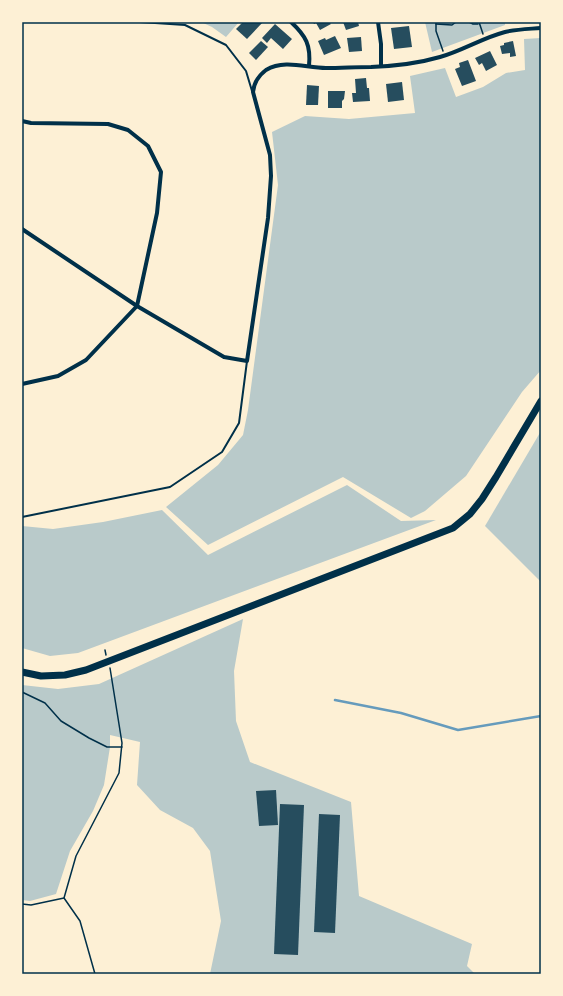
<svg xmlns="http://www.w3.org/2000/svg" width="563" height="996" viewBox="0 0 563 996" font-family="Montserrat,sans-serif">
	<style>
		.green { fill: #b9caca }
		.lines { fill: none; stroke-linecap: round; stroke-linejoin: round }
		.stream { stroke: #669bbc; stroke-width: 2.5 }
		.building { fill: #264d5e }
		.path { stroke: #003049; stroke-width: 1.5 }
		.service { stroke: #003049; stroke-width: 2 }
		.minor { stroke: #003049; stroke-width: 4 }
		.trunk { stroke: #003049; stroke-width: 7 }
		.neatline { fill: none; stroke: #003049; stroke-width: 1.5 }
	</style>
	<rect width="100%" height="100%" fill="#fdf0d5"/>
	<g class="green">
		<polygon points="201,22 239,22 226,37 212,27"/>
		<polygon points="419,22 505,22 505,25 432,52 425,22"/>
		<polygon points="541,38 541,370 522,392 466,476 425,511 411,518 343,477 208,545 166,507 218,465 243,435 248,410 278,185 272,132 305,116 349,119 415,113 410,76 445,68 456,97 483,87 506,73 525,70 524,39"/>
		<polygon points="541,431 541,582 485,526"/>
		<polygon points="347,485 401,521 436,520 78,653 50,656 22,648 22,526 53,529 103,522 162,510 208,555"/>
		<polygon points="243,619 234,671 236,721 250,762 351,802 359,896 472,944 467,966 475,974 210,974 221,921 210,851 193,828 160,810 137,785 140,742 110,735 110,747 104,785 93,811 70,851 56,894 30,901 22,900 22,685 58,689 99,684"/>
	</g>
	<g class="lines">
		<polyline class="stream" points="335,700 401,713 458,730 541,716"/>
	</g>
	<g class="building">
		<polygon points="243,22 263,22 247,39 236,29"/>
		<polygon points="313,22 329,22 331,24 320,30 316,23 314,24"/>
		<polygon points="343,22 358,22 359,26 346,30"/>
		<polygon points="275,24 292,39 283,49 271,38 267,43 262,38"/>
		<polygon points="409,26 412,47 394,49 391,28"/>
		<polygon points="335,36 341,48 324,55 318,41 325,38 326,40"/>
		<polygon points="361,37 362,51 349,52 347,38"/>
		<polygon points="261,41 268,47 256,60 249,53"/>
		<polygon points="513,41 516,56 510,57 510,53 502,54 500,46 504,45 504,43"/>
		<polygon points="490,51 497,65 486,71 482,63 479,65 475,58"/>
		<polygon points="468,60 476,81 462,86 455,69 460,67 459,63"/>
		<polygon points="366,78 367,88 369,88 370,101 353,102 352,93 356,93 355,79"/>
		<polygon points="402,82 404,100 388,102 386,84"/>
		<polygon points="307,85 319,86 318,105 306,105"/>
		<polygon points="328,91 345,91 344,99 342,101 342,108 328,108"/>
		<polygon points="276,790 278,825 259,826 256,791"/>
		<polygon points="280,804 304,805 298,955 274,954"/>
		<polygon points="319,814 340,815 335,933 314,932"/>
	</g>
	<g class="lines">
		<g class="path">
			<polyline points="436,22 436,31 443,51"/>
			<polyline points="469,22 473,24 478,24"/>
			<polyline points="479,22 483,34"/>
			<polyline points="436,24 452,25 456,22"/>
			<polyline points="105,650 106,655"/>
			<polyline points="22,692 45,703 61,721 89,738 107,747 122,747"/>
			<polyline points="64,898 80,921 95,974"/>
			<polyline points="22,904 31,905 64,898 76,856 119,773 122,743 110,668"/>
		</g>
		<g class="service">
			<polyline points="140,22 185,25 226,45 246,71 252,91"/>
			<polyline points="22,517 170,487 222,452 239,423 247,361"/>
		</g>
		<g class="minor">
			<path d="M291,22C306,36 311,45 309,66"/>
			<polyline points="378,22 381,44 381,66"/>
			<polyline points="22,121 31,123 108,124 128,130 148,146 161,172 157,213 137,306 86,360 58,376 22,384"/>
			<path d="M22,229L137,306L224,357L247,361L268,218L271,176L270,155L253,92C254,83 258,76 266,70C285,59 306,68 326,68C341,68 356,67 371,67C396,66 416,64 440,57C462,51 482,38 505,32C517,29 529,29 541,28"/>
		</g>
		<polyline class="trunk" points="22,672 41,676 65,675 86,670 453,528 470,514 482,499 496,477 541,401"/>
	</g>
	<rect width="563" height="996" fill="none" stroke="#fdf0d5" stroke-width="46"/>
	<rect x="23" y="23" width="517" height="950" class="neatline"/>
</svg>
